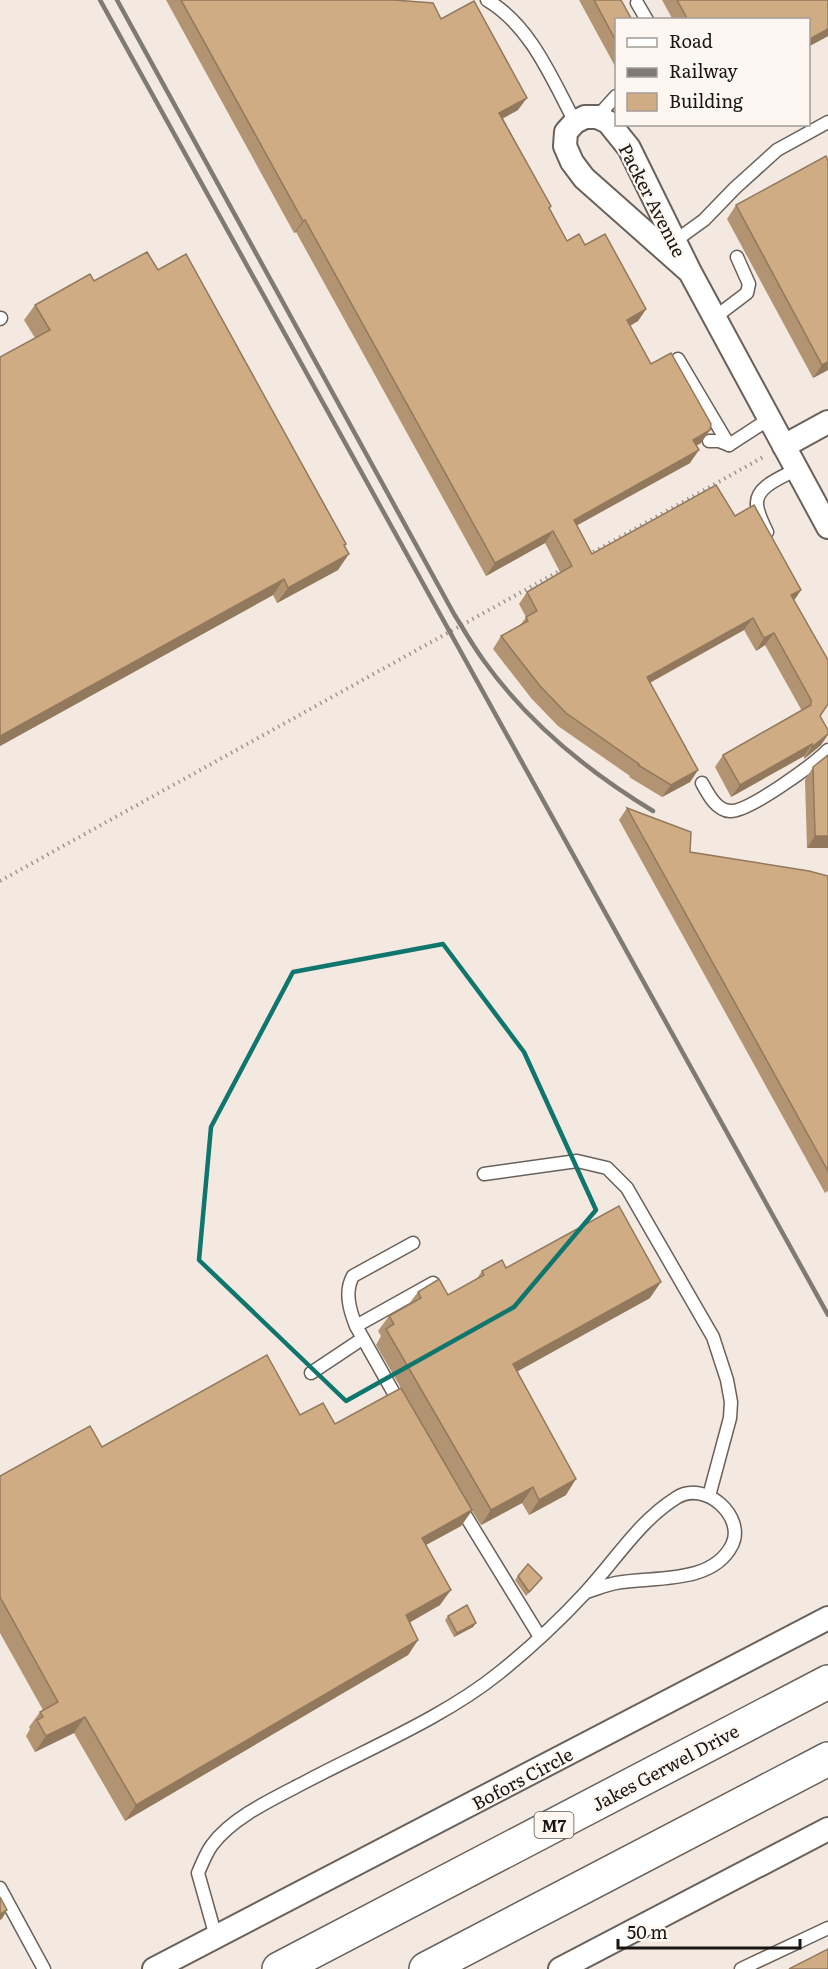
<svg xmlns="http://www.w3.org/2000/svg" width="828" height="1969" viewBox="0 0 828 1969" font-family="Literata,serif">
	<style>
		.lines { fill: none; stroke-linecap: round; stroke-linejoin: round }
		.service-casing { stroke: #6a615b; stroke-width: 15 }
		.minor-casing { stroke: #6a615b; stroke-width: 26 }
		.trunk-casing { stroke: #6a615b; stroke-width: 36 }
		.path { stroke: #9e9690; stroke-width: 4; stroke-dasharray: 1.5 4.5; stroke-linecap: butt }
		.service { stroke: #fff; stroke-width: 12 }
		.minor { stroke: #fff; stroke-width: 22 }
		.trunk { stroke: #fff; stroke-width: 33 }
		.rail { stroke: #807a75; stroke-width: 4.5 }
		.wall { fill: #b39472 }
		.shaded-wall { fill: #92785c }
		.building { fill: #d0ac84; stroke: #92785c; stroke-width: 1.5 }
		.marked { fill: none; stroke: #0f766e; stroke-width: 4.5; stroke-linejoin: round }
		.labels { text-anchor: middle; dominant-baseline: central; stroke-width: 4.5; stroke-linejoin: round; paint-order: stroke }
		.shield { fill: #fef6f0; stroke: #5d5855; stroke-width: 1.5 }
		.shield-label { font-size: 16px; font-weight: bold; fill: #181512 }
		.street-label { font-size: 18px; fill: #181512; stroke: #fef6f0 }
	</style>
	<rect width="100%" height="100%" fill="#f3e9e1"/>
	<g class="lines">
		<defs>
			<g id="service">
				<path d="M487,0C531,26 552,79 575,122"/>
				<polyline points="637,3 647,20"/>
				<polyline points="597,117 616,96"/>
				<polyline points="675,241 704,220 735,188 777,150 828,122"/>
				<polyline points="714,318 747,293 749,284 737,257"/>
				<polyline points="0,319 1,318"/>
				<polyline points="678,359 729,445"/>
				<polyline points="709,441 719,441 729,445 769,419"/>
				<path d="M767,532C763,524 758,514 757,505C755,486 783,477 797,469"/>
				<path d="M702,783C708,794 716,810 730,811C749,812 814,764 828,750"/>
				<polyline points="484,1174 577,1161 607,1168 627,1188 713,1337 727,1380 731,1402 730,1418 709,1496"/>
				<polyline points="356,1326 433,1283"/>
				<polyline points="311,1373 362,1339"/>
				<path d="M400,1404L356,1326C350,1311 344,1292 353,1276L413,1243"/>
				<polyline points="459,1505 540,1637"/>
				<polyline points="0,1888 44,1969"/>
				<path d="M216,1937L198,1873C202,1864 206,1853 212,1845C233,1816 279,1796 309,1780C370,1748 446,1716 499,1673C529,1649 559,1621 585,1593C616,1560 638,1522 676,1498C705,1479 746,1517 732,1545C712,1585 653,1576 616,1583C606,1585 596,1589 586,1592"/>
				<polyline points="741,1969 828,1928"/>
			</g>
			<g id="minor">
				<polyline points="690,272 584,178 572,162 565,146 566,132 575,122 585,117 597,117 608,122 629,148 690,272 828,527"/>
				<polyline points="784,446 828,422"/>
				<polyline points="154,1969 828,1618"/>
				<polyline points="560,1969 828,1829"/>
			</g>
			<g id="trunk">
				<polyline points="279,1969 828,1682"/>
				<polyline points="426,1969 828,1759"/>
			</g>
		</defs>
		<use href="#service" class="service-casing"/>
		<use href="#minor" class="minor-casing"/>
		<use href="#trunk" class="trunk-casing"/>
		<g class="path">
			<polyline points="588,555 765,456"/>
			<polyline points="0,881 563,569"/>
		</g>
		<use href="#service" class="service"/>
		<use href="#minor" class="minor"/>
		<use href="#trunk" class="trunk"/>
		<g class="rail">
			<polyline points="100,0 828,1315"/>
			<path d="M117,0L454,614C464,630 473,646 484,661C529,724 587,771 653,811"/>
		</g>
	</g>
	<g class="wall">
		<polygon points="166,0 394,0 441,19 518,110 503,118 567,241 585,245 646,309 638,321 630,326 651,364 701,443 696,446 690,463 577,525 592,554 735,516 801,590 794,600 827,706 820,716 828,730 828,735 821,745 804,759 804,756 731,797 715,767 723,755 802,711 765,645 756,651 744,630 650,683 698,770 690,782 662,797 629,777 630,776 558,726 531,698 493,649 501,636 519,627 526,617 519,604 527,592 560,572 545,543 486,576 296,232 294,233"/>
		<polygon points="579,0 621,0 616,20 616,68"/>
		<polygon points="662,0 828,0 828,36 808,47 808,20 673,20"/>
		<polygon points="736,205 828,370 813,378 727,219"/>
		<polygon points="158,270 345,546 338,570 277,603 273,595 0,746 0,357 35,338 24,320 35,305 94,281"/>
		<polygon points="813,767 828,848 807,848 805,780"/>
		<polygon points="627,808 690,852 828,876 828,1191 825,1193 619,820"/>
		<polygon points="506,1268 650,1298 517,1371 566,1495 529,1515 522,1503 481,1525 472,1511 461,1526 426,1545 440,1605 410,1622 418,1640 408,1655 125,1821 74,1733 35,1752 26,1736 30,1729 29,1727 40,1712 43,1710 0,1633 0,1476 102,1447 300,1415 335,1424 401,1388 376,1345 381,1336 378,1331 389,1316 408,1305 418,1292 448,1295 476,1280 482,1271"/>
		<polygon points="518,1576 539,1582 526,1596 515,1580"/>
		<polygon points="448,1616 476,1623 473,1627 454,1637 445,1620"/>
	</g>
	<g class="shaded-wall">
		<polygon points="828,29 828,36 808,47 808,40"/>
		<polygon points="527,98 518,110 491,125 499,113"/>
		<polygon points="305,220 296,232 294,233 303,221"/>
		<polygon points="646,309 638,321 618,332 627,320"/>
		<polygon points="828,362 828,370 813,378 822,365"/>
		<polygon points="710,430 701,443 684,452 693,440"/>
		<polygon points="699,450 690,463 565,532 574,520"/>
		<polygon points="553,531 545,543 486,576 495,563"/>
		<polygon points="349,554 338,570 277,603 288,588"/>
		<polygon points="284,579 273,595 0,746 0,736"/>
		<polygon points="801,590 793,602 791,595"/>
		<polygon points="753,618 744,630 638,689 647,677"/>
		<polygon points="774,633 765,645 756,651 764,638"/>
		<polygon points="828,734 821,745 804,759 812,747"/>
		<polygon points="812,744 804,756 731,797 740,785"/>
		<polygon points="698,770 690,782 662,797 671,785"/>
		<polygon points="815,836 828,836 828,848 807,848"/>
		<polygon points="661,1282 650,1298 502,1380 513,1364"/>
		<polygon points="576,1479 566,1495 529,1515 539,1500"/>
		<polygon points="533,1487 522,1503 481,1525 491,1510"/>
		<polygon points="472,1510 461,1526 411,1553 422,1538"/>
		<polygon points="451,1590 440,1605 395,1631 406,1615"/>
		<polygon points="476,1623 473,1627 454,1637 457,1633"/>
		<polygon points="418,1640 408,1655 125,1821 136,1805"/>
		<polygon points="85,1717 74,1733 35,1752 46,1736"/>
		<polygon points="7,1910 2,1919 0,1920 0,1914"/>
	</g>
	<g class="building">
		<polygon points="181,0 394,0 433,3 441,19 474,1 527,98 499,113 551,206 549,208 567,241 579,234 585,245 605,234 646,309 627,320 651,364 671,353 711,424 710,430 693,440 699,450 574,520 592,554 716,485 735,516 754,505 801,590 791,595 828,660 828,704 820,716 828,730 828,734 812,747 812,744 740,785 723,755 811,705 811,700 774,633 764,638 753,618 647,677 698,770 671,785 638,765 639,764 566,713 540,686 501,636 528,621 526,617 537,611 527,592 572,566 553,531 495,563 305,220 303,221"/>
		<polygon points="594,0 621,0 632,20 616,20 616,41"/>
		<polygon points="677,0 828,0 828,29 808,40 808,20 688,20"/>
		<polygon points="826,156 828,161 828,362 822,365 736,205"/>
		<polygon points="147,252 158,270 186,254 346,544 344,545 349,554 288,588 284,579 0,736 0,357 50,330 35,305 90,274 94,281"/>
		<polygon points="828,755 828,836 815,836 813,767"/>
		<polygon points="627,808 691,832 690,852 809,871 828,876 828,1171"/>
		<polygon points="619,1206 661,1282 513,1364 576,1479 539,1500 533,1487 491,1510 386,1329 394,1324 389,1316 421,1298 418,1292 439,1279 448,1295 484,1275 482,1271 502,1260 506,1268"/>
		<polygon points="267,1355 300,1415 323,1403 335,1424 401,1388 472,1510 422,1538 451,1590 406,1615 418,1640 136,1805 85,1717 46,1736 37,1720 43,1717 40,1712 58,1702 0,1597 0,1476 90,1426 102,1447"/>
		<polygon points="528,1564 542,1578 529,1592 518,1576"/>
		<polygon points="467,1605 476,1623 457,1633 448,1616"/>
		<polygon points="0,1897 7,1910 0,1914"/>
		<polygon points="828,1949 828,1969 789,1969"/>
	</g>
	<path class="marked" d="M443,944L524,1052L596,1210L514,1307L346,1401L199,1260L211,1127L293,972Z"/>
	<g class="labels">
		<rect class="shield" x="534.5" y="1812" width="39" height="26" rx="4.5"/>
		<g class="shield-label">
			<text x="554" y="1825">M7</text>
		</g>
		<g class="street-label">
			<text transform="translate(653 200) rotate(63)">Packer Avenue</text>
			<text transform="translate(665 1767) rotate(-28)">Jakes Gerwel Drive</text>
			<text transform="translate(522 1778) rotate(-28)">Bofors Circle</text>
		</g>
	</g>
	<rect x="615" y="18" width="195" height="108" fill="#fef6f0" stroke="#a29c97" stroke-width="1.5"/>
	<rect x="627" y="38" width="30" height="9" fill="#ffffff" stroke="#a29c97" stroke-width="1.5"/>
	<text x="669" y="48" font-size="18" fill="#181512">Road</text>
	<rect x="627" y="68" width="30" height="9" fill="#807a75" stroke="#a29c97" stroke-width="1.5"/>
	<text x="669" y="78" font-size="18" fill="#181512">Railway</text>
	<rect x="627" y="93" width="30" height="18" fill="#d0ac84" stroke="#a29c97" stroke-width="1.5"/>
	<text x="669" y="108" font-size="18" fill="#181512">Building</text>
	<path d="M618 1939v9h182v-9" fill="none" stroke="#181512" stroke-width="3"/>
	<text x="627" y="1939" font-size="18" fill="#181512" stroke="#fef6f0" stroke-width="4.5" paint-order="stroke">50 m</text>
</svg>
